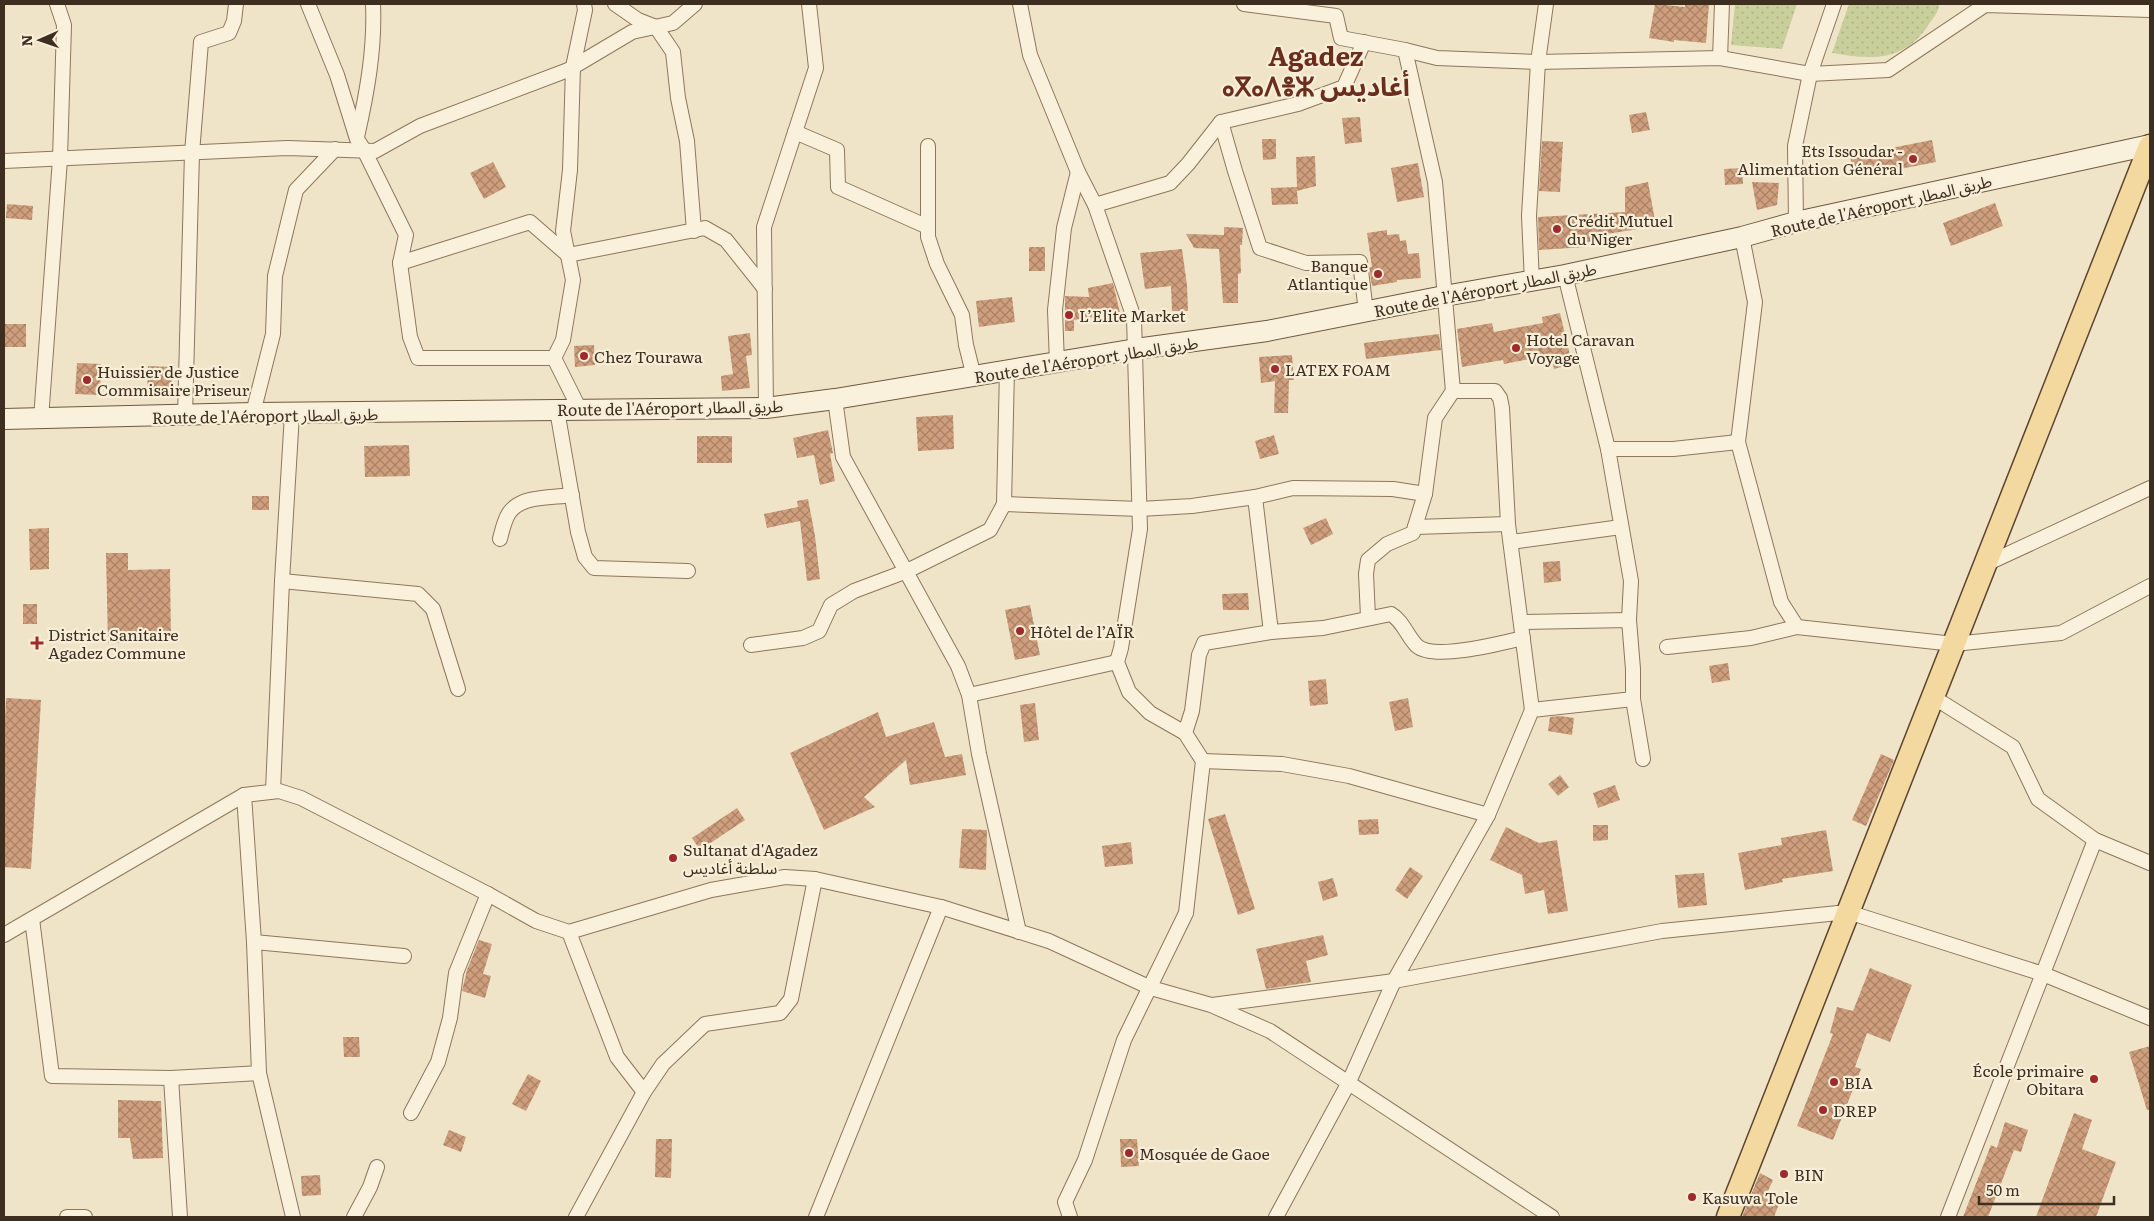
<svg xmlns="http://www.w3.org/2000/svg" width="2154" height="1221" viewBox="0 0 2154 1221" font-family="Literata,'Noto Sans Arabic','Noto Sans Tifinagh',serif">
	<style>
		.grass { fill: url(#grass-dots) }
		.building { fill: url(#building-cross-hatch) }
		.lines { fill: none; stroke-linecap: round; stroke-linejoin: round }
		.street-casing { stroke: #8d765c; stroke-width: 16 }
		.secondary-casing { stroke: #6f573f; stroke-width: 22 }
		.primary-casing { stroke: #5b4430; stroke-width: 25 }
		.street { stroke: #faf1dc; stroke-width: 14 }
		.secondary { stroke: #faf1dc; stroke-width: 20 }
		.primary { stroke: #f3d9a0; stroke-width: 22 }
		.poi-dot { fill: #9e2a2b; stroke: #f7eed8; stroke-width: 2 }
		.labels { text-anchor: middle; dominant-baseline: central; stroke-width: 4.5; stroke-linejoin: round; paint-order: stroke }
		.poi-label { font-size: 16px; fill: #3d2e20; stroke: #f7eed8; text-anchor: start }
		.street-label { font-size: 16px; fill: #3d2e20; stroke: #f7eed8 }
		.town-label { font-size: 26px; font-weight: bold; fill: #6b2e1e; stroke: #f7eed8 }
	</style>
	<defs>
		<pattern id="grass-dots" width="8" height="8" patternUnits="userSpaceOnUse" patternTransform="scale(1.25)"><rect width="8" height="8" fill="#c9cf9b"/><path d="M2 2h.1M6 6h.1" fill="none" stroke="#aeb285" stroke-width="1.8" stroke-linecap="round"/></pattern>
		<pattern id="building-cross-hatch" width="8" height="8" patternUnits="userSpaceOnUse" patternTransform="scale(1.25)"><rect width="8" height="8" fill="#cf9f7d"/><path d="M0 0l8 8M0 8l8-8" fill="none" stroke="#a98266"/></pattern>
	</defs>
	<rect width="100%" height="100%" fill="#f0e4c8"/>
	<g class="grass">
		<polygon points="1735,4 1797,4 1782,49 1731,45"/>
		<path d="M1849,4H1939C1939,12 1933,18 1929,24C1905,62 1872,60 1832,53Z"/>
	</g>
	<g class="building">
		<polygon points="1655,4 1685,7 1685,4 1709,4 1706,43 1674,40 1674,42 1649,38"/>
		<polygon points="1646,112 1650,130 1632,133 1629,115"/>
		<polygon points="1360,117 1362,142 1345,144 1342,118"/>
		<polygon points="1262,139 1276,139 1276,159 1263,160"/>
		<polygon points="1932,140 1936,162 1890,171 1890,168 1853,174 1850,155 1886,150 1886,149"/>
		<polygon points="1542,141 1563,142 1560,192 1539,191"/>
		<polygon points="1315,156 1316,186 1297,191 1298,204 1272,205 1271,188 1297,187 1296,157"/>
		<polygon points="493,162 506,187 484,199 470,173"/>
		<polygon points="1418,163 1424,197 1397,202 1391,168"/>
		<polygon points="1742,168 1743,184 1725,185 1724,169"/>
		<polygon points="1648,182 1656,226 1607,234 1607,241 1586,242 1586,247 1539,250 1538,217 1625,212 1625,187"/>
		<polygon points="1752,182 1779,183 1777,205 1757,210"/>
		<polygon points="1995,203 2003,226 1951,246 1943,223"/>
		<polygon points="7,204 33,206 32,220 6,218"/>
		<polygon points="1224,227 1243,228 1242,245 1240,245 1241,273 1238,274 1238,303 1223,303 1219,249 1194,248 1186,234 1224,235"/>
		<polygon points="1387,230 1387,235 1399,234 1400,241 1406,240 1408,254 1419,253 1421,278 1397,280 1397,282 1372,286 1369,267 1372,267 1367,233"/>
		<rect x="1029" y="247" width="16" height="24"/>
		<polygon points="1182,249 1187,285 1188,311 1172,311 1171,286 1145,289 1140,253"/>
		<polygon points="1113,283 1120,313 1074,320 1074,331 1065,331 1065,296 1089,297 1088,288"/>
		<polygon points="1012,297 1015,322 979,327 976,301"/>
		<polygon points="1560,313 1572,364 1554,369 1551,355 1504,364 1503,360 1462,367 1457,329 1492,323 1494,332 1543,323 1542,317"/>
		<rect x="4" y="324" width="22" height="23"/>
		<polygon points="750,333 752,355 746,356 750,388 722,391 721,376 733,374 728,336"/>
		<polygon points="1439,334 1441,350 1366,359 1364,343"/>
		<polygon points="594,345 595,365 575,367 574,346"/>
		<polygon points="1292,355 1294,380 1289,380 1288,413 1274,413 1275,381 1261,383 1259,357"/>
		<polygon points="77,363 101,364 100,395 75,394"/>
		<polygon points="148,366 172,367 171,397 147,396"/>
		<polygon points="953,415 954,449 918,451 916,417"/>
		<polygon points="828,430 833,453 830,454 835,481 820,485 814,455 797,458 793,438"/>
		<polygon points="1274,435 1279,454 1260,459 1255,441"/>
		<rect x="697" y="436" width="35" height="27"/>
		<polygon points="409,445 410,476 365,477 364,446"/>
		<rect x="252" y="496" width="17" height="14"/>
		<polygon points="808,499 815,536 820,579 807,581 800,521 767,528 764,514 798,507 797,501"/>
		<polygon points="1326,518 1333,534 1311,545 1303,528"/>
		<polygon points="49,528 49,569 30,570 29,529"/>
		<polygon points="106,553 128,553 128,570 170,569 171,641 108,643"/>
		<polygon points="1560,561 1561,581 1544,583 1543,562"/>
		<polygon points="1248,593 1249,610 1223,610 1222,594"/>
		<rect x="23" y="604" width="14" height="20"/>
		<polygon points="1030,605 1040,655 1015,660 1005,610"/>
		<polygon points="1728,663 1730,680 1712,683 1709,666"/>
		<polygon points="1326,679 1328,704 1310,706 1308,681"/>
		<polygon points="6,698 41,700 31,869 4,867 4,742"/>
		<polygon points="1408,698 1413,727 1395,731 1389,702"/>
		<polygon points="1035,703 1039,740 1024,742 1020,705"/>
		<polygon points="878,712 886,737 934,722 945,757 962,754 966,775 910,785 906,760 864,797 875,807 824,830 790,753"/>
		<polygon points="1560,716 1574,718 1572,735 1548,731 1550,717"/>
		<polygon points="1881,754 1894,760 1866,826 1852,820"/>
		<polygon points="1560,775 1569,787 1558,796 1548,784"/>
		<polygon points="1615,785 1620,800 1598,808 1593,793"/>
		<polygon points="737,808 745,820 700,850 692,838"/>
		<polygon points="1225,814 1255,909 1238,915 1208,819"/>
		<polygon points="1378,819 1379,834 1359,835 1358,820"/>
		<polygon points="1593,825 1608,825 1608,840 1593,841"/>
		<polygon points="1506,827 1539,843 1557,840 1568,911 1548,914 1544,890 1525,894 1522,875 1490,860"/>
		<polygon points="962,829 987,830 986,870 959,868"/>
		<polygon points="1826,830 1833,871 1782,879 1783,882 1745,890 1738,853 1782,845 1781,838"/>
		<polygon points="1131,842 1133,864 1105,867 1102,846"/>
		<polygon points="1410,867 1423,876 1407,899 1395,890"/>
		<polygon points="1704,873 1707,905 1678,908 1675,875"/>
		<polygon points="1333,878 1338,896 1323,901 1318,882"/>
		<polygon points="1323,935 1328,955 1306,961 1311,982 1266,989 1256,949"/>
		<polygon points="479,940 492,944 483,974 491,976 485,998 462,991 467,970"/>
		<polygon points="1870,968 1912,985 1890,1042 1867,1033 1855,1067 1861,1069 1833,1140 1797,1126 1833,1034 1830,1033 1837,1007 1853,1011"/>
		<polygon points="343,1037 359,1037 360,1057 344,1057"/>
		<polygon points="2150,1046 2150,1110 2147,1110 2129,1052"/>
		<polygon points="528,1074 541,1081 526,1111 512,1104"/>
		<polygon points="118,1100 161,1101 163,1158 133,1159 130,1138 118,1138"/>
		<polygon points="2074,1113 2092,1120 2082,1149 2116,1162 2096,1217 2036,1217"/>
		<polygon points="2005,1122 2028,1130 2021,1152 2014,1150 1988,1217 1963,1217 1991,1145 1997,1148"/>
		<polygon points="449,1130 466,1137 461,1152 443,1145"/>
		<polygon points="656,1139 672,1139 671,1178 655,1177"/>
		<polygon points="1120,1139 1137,1139 1139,1166 1121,1167"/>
		<polygon points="1760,1173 1773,1180 1768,1191 1782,1196 1774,1217 1742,1217"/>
		<polygon points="320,1175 321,1195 302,1196 301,1176"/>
	</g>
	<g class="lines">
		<defs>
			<g id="street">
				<polyline points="308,4 337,75 357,139 364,150 406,235 400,263 410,337 418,358 554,358 580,410"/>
				<polyline points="615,4 638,20 656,27 673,52 678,98 687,141 694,231"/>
				<polyline points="1020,4 1030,55 1078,172 1095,205 1134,318 1140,529 1121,648 1117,662 1129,692 1150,713 1185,733 1203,761 1186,913 1124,1040 1085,1160 1065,1202 1070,1217"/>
				<polyline points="1244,4 1336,16 1341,38 1405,50 1435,182 1453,391 1495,391 1500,398 1502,408 1508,524 1532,710"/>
				<polyline points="1405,50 1437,58 1538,62 1720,58 1810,74 1888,70 1985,5 2150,10"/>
				<polyline points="1720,58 1722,4"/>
				<polyline points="1221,122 1235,171 1260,248 1306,263 1360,262 1366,312"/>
				<polyline points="795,132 837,150 838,187 928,227"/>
				<path d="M357,137C367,93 375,49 373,4"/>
				<polyline points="928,146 928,237 937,264 962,315 966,345 974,377"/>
				<polyline points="4,161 287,148 375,151 420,126 568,70 632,32 673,23 695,4"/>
				<polyline points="1095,205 1170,183 1188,164 1221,122 1298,104 1344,87 1364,42"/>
				<polyline points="1796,222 1795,146 1810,74 1834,4"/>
				<polyline points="1742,237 1755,302 1738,442 1781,602 1797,627"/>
				<polyline points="400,263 530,222 568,255 705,228 726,240 765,289"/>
				<polyline points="1565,275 1608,449 1631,581 1629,620"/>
				<polyline points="1532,282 1529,216 1538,62 1546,4"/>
				<polyline points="554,358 563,340 573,280 563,231 570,170 573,67 585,10 584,4"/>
				<polyline points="1057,364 1055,310 1064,228 1078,172"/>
				<polyline points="835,399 843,457 958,666 969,695 979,754 1019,932"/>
				<polyline points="766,408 764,227 816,68 809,4"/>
				<polyline points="557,410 578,532 585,557 594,568 688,571"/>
				<polyline points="253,413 273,334 275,276 296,190 335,149"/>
				<polyline points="185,416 192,153 201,42 229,33 234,21 236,4"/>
				<polyline points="41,419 60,159 64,25 57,4"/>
				<polyline points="1608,449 1673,449 1738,442"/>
				<polyline points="1255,497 1293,488 1393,489 1425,494"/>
				<polyline points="1004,504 1140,509 1192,506 1255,497 1271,632"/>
				<polyline points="1415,527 1508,524"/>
				<path d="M500,539C502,531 504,521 509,513C521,495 552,498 572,495"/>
				<polyline points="1511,542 1621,527"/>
				<polyline points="1984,565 2150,488"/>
				<polyline points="282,581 418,594 433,609 458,689"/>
				<polyline points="1368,617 1366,574 1368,560 1387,544 1413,533 1425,494 1435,418 1453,391"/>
				<polyline points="751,645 803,638 819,631 831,605 854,591 907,571 990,530 1004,504 1007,369"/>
				<polyline points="1667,647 1751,638 1797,627 1954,644 2061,633 2150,586"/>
				<polyline points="969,695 1117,662"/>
				<polyline points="1933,697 2013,747 2038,799 2095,840 2150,863"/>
				<polyline points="1633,699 1643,759"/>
				<path d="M1185,733L1192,711L1199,655L1204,643L1271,632L1323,628L1391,614C1403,621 1407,636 1417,646C1434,661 1502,643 1523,638"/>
				<polyline points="1203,761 1282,764 1349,776 1488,815"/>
				<polyline points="273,791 282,581 292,414"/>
				<polyline points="244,795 254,942 259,1073 293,1217"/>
				<polyline points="32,919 52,1076 171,1078 259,1073"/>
				<polyline points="569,932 617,1057 644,1092"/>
				<polyline points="4,935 244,795 279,791 301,798 488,894 536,921 569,932 711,890 785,877 815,879 941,907 1049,941 1151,988 1211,1005 1270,1031 1552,1217"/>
				<polyline points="254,942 404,956"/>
				<polyline points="1212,1005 1394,981 1662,931 1848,912 2043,974 2150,1018"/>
				<polyline points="171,1078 180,1217"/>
				<polyline points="411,1113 438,1062 450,1018 456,973 488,894"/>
				<polyline points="67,1217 85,1217"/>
				<polyline points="354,1217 370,1187 377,1167"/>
				<polyline points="576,1217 644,1092 663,1064 705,1024 780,1013 791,999 815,879"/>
				<polyline points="816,1217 941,907"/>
				<polyline points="1276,1217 1348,1084 1394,981 1488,815 1532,710 1633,699 1633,669 1629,620 1521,622"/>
				<polyline points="1948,1217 2095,840"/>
			</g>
			<polyline id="secondary" points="4,419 253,413 766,408 835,399 1136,349 1267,331 1444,296 1565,275 1742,237 1796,222 2150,145"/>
			<polyline id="primary" points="1728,1217 2150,146"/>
		</defs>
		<use href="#street" class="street-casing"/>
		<use href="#secondary" class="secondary-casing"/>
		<use href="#primary" class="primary-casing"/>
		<use href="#street" class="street"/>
		<use href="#secondary" class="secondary"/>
		<use href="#primary" class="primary"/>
	</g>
	<g class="poi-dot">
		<circle cx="1913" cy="159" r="5"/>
		<circle cx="1557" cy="229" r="5"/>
		<circle cx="1378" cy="274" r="5"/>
		<circle cx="1069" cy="315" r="5"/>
		<circle cx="1516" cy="348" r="5"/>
		<circle cx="584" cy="356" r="5"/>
		<circle cx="1275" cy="369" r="5"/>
		<circle cx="87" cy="380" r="5"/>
		<circle cx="1020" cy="631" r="5"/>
		<path d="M34.5 635.5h5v5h5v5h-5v5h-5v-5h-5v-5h5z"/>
		<circle cx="673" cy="858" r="5"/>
		<circle cx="2094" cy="1079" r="5"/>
		<circle cx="1834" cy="1082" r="5"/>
		<circle cx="1823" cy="1110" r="5"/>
		<circle cx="1129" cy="1153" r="5"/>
		<circle cx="1784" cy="1174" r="5"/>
		<circle cx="1692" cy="1197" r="5"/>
	</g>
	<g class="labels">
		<g class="poi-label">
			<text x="1903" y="150" text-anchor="end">Ets Issoudar -<tspan x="1903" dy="18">Alimentation Général</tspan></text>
			<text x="1567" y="220">Crédit Mutuel<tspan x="1567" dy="18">du Niger</tspan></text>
			<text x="1368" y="265" text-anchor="end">Banque<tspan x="1368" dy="18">Atlantique</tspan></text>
			<text x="1079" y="315">L’Elite Market</text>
			<text x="1526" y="339">Hotel Caravan<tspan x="1526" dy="18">Voyage</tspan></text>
			<text x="594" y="356">Chez Tourawa</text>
			<text x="1285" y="369">LATEX FOAM</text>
			<text x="97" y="371">Huissier de Justice<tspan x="97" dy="18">Commisaire Priseur</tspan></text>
			<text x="1030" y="631">Hôtel de l’AÏR</text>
			<text x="48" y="634">District Sanitaire<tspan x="48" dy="18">Agadez Commune</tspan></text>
			<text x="683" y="849">Sultanat d'Agadez<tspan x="683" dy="18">سلطنة أغاديس</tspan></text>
			<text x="2084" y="1070" text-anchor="end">École primaire<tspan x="2084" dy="18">Obitara</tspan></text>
			<text x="1844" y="1082">BIA</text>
			<text x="1833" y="1110">DREP</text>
			<text x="1139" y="1153">Mosquée de Gaoe</text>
			<text x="1794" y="1174">BIN</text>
			<text x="1702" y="1197">Kasuwa Tole</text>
		</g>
		<g class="street-label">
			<text transform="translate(1881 205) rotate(-13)">Route de l'Aéroport طريق المطار</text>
			<text transform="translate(1485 289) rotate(-11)">Route de l'Aéroport طريق المطار</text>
			<text transform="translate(1086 359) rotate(-9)">Route de l'Aéroport طريق المطار</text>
			<text transform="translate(670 407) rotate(-1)">Route de l'Aéroport طريق المطار</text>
			<text transform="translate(265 415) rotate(-1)">Route de l'Aéroport طريق المطار</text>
		</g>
		<g class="town-label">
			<text x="1316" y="54">Agadez<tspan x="1316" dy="30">ⴰⴳⴰⴷⴻⵣ أغاديس</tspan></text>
		</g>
	</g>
	<rect width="2154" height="1221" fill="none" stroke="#3d2e20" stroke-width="10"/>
	<g transform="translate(40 40) rotate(268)" stroke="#f7eed8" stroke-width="4" paint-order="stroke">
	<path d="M0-4L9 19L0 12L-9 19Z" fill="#3d2e20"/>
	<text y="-8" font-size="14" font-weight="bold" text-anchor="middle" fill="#3d2e20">N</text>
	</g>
	<path d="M1979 1196v8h135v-8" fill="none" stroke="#3d2e20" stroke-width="2.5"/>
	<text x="1986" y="1196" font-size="15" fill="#3d2e20" stroke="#f7eed8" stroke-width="4" paint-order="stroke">50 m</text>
</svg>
